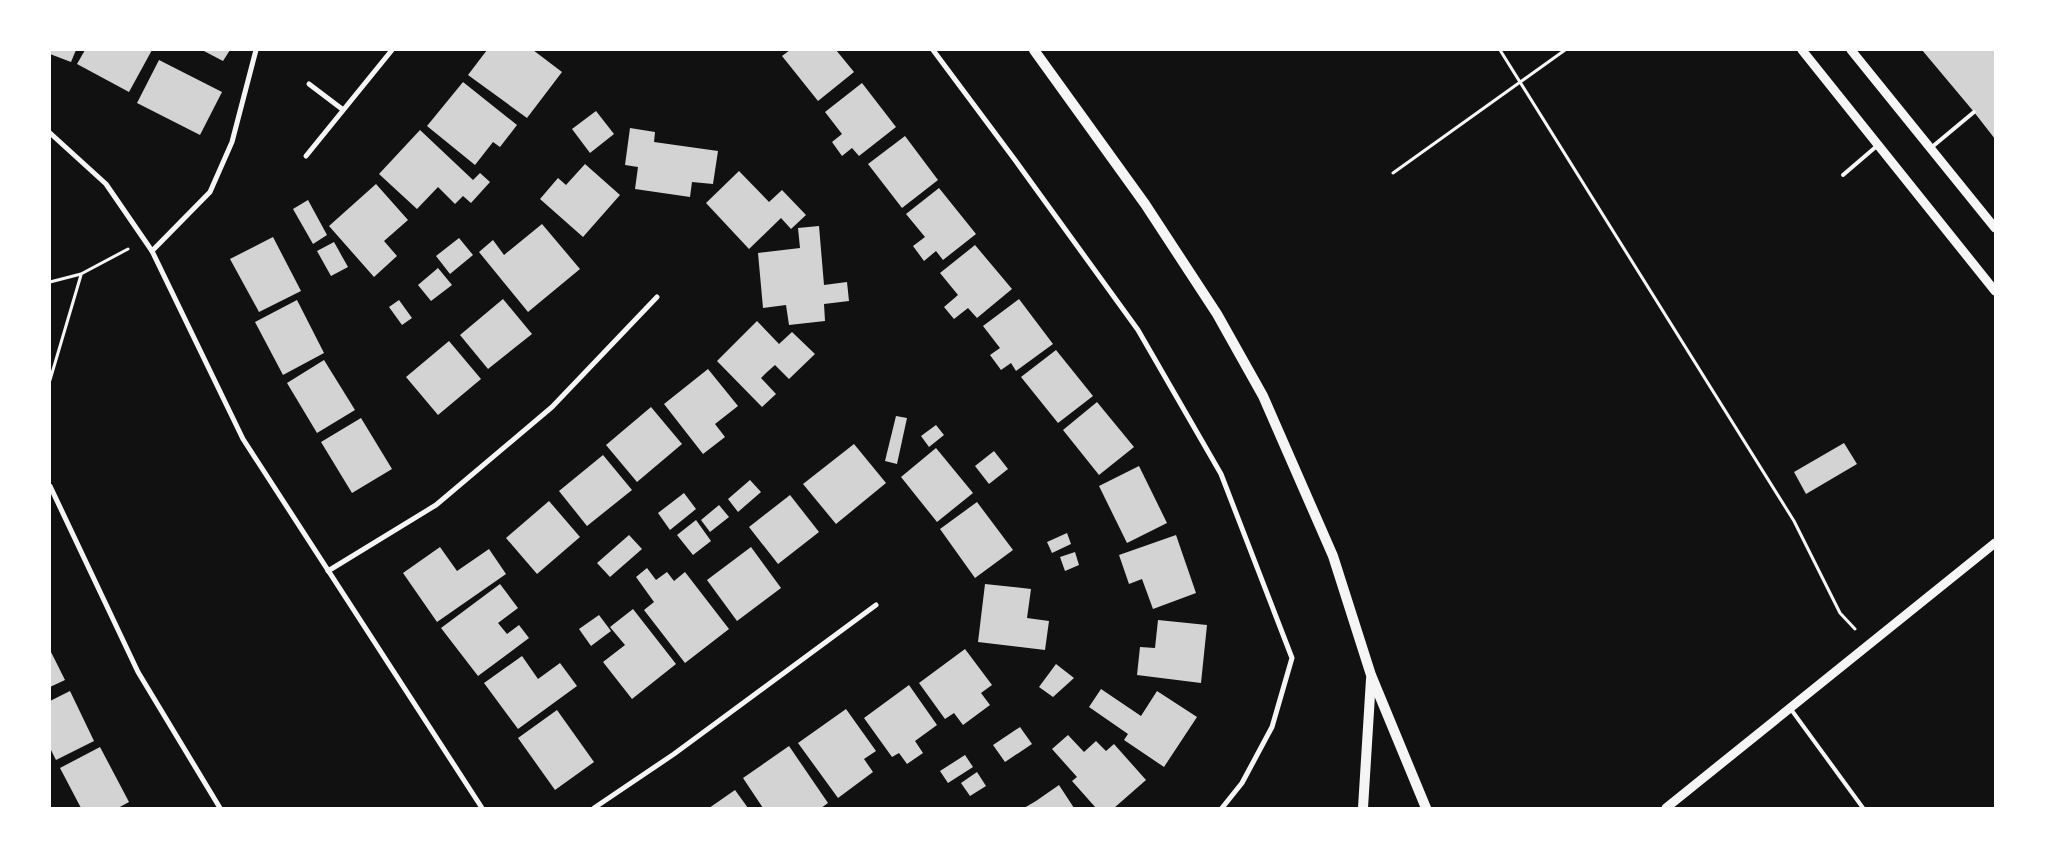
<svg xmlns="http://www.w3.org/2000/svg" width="2045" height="858" viewBox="0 0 2045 858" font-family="Mulish,sans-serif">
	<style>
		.building { fill: #d3d3d3 }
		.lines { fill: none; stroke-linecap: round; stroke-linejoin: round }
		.path { stroke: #f5f5f5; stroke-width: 3 }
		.service { stroke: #f5f5f5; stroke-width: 4 }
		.minor { stroke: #f5f5f5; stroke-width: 5 }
		.tertiary { stroke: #f5f5f5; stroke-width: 9 }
		.secondary { stroke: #f5f5f5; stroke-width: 10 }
	</style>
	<rect width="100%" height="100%" fill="#111"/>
	<g class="building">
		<polygon points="50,50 76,50 71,62 50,54"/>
		<polygon points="85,50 152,50 129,92 77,64"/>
		<polygon points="202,50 230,50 223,61"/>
		<polygon points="487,50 533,50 562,72 527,118 468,75"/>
		<polygon points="790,50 836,50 854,72 818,101 782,56"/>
		<polygon points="1922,50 1995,50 1995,139 1974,112"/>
		<polygon points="159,60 222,92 200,135 137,103"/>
		<polygon points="463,82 517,125 500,147 493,142 475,165 427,126"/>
		<polygon points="862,83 896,127 859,156 852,148 842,156 832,142 842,134 825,112"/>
		<polygon points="596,111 614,134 590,153 572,129"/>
		<polygon points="630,128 655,132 654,142 718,151 713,184 692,182 690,197 635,189 638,167 625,165"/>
		<polygon points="420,130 473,180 480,173 490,182 471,203 463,196 455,204 438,187 417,209 379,174"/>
		<polygon points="905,136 938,180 902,208 868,164"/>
		<polygon points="585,164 620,195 583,237 540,199 558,178 566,185"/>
		<polygon points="739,171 769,202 782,190 806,215 791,229 781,218 749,249 706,203"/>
		<polygon points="376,184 408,220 384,241 397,256 374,277 329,226"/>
		<polygon points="939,188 976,234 943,260 936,251 924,261 913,246 925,237 906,214"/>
		<polygon points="308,200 327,235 313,244 293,209"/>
		<polygon points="542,224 580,269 528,312 479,252 493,240 504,255"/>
		<polygon points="819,226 824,285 847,282 849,301 824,304 825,321 789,325 786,305 763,308 758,253 800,248 798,228"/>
		<polygon points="273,237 301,291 259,312 230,259"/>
		<polygon points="459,238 473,255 450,274 436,256"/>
		<polygon points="334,242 348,267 331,276 317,251"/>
		<polygon points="975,245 1012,289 977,318 968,308 954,319 944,307 958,295 940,273"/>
		<polygon points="438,268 452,285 431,301 418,285"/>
		<polygon points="503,299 532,334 488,369 460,335"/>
		<polygon points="1019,299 1053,344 1016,371 1011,363 1001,370 990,355 1000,348 983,326"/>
		<polygon points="297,300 324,353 283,375 255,322"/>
		<polygon points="399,300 412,318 402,325 389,307"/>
		<polygon points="757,321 779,344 792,332 815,354 789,379 775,365 766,373 761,378 776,394 762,407 717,361"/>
		<polygon points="449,341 481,379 438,415 406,377"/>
		<polygon points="1056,350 1093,396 1058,423 1021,377"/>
		<polygon points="324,360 355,410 317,433 287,383"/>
		<polygon points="708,369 738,406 715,424 725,437 703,454 664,404"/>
		<polygon points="1097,402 1134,447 1099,475 1063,430"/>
		<polygon points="651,407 682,444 637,482 606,445"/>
		<polygon points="896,416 907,418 897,464 885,461"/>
		<polygon points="361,418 392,469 352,493 321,442"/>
		<polygon points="936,425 944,435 929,447 921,436"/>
		<polygon points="1844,443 1857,464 1806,494 1794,472"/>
		<polygon points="854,444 886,483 836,524 803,484"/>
		<polygon points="936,448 973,493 937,522 901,477"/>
		<polygon points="994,451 1008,469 989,484 975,466"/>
		<polygon points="603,455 632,490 587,526 559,491"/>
		<polygon points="1139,466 1167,523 1127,543 1099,486"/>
		<polygon points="750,480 761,492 738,512 728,499"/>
		<polygon points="684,493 696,509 670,530 658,513"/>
		<polygon points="790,495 819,532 778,564 749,527"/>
		<polygon points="549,501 580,537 537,574 506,538"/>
		<polygon points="977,502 1013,550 975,578 940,529"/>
		<polygon points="719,505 729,517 710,532 701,520"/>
		<polygon points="696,520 711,541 693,555 677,535"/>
		<polygon points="1067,533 1071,544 1052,553 1047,542"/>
		<polygon points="629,535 642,549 610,577 597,563"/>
		<polygon points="1176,535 1196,593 1153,609 1142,579 1129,584 1119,555"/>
		<polygon points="440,547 457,571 489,549 506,574 437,622 403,573"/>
		<polygon points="751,547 781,588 737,621 707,580"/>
		<polygon points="1075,552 1079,565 1065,571 1060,557"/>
		<polygon points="647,568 656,580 667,572 674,581 685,572 729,629 685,663 644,610 654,602 636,577"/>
		<polygon points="500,584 518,608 498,623 507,634 519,625 529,638 478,676 441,628"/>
		<polygon points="985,584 1031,589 1027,618 1049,621 1045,650 978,642"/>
		<polygon points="633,609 676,664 632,699 603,662 625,645 610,627"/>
		<polygon points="599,615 611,631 591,646 579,629"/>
		<polygon points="1158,620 1207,625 1201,683 1137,675 1140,647 1155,648"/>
		<polygon points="965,649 992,685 981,693 990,705 963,725 954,713 945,719 919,683"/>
		<polygon points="50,650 65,680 50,687"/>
		<polygon points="522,656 538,679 560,663 577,686 518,729 484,683"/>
		<polygon points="1056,664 1074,678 1053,697 1039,687"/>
		<polygon points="909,685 937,725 915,741 923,753 907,764 899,753 892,757 864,718"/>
		<polygon points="1101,689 1141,716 1157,691 1197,717 1164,767 1124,740 1128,734 1089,707"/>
		<polygon points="70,691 94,741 56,760 50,748 50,701"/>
		<polygon points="846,709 876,751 864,759 873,772 838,798 798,743"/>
		<polygon points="557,710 594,762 555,790 518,738"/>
		<polygon points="1020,727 1032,744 1005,762 993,745"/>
		<polygon points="1068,735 1084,752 1096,741 1106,751 1114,744 1146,780 1114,808 1096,808 1072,781 1077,777 1052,749"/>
		<polygon points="789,746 828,803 821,808 763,808 743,778"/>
		<polygon points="100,747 129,802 118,808 81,808 60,768"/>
		<polygon points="965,755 973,767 948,783 940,771"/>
		<polygon points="977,772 986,786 970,796 961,783"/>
		<polygon points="1059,785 1074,808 1024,808 1036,801"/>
		<polygon points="735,790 748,808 709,808 712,806"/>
	</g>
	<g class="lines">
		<g class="path">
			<polyline points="1500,50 1794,521 1840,613 1855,629"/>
			<polyline points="1393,173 1565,50"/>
			<polyline points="50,282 81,274 128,249"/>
			<polyline points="50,380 81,275"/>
		</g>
		<g class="service">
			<polyline points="1932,147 1974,112"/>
			<polyline points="1843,175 1878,145"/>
			<polyline points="1790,708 1863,808"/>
		</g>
		<g class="minor">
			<polyline points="933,50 1015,160 1138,330 1221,474 1292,658 1272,727 1242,783 1222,808"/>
			<polyline points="309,84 342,109"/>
			<polyline points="50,133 106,184 152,251 243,439 482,808"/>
			<polyline points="306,156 392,50"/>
			<polyline points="152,251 210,192 232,142 256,50"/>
			<polyline points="50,486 138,672 220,808"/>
			<polyline points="328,571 436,505 552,407 657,297"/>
			<polyline points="594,808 674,754 876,605"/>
		</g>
		<g class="tertiary">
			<polyline points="1802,50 1995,291"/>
			<polyline points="1851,50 1995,228"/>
			<polyline points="1666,808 1995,543"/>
		</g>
		<g class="secondary">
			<polyline points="1034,50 1145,204 1217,314 1263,396 1333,556 1371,675 1426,808"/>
			<polyline points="1363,808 1371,679"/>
		</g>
	</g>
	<rect width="2045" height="858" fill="none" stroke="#ffffff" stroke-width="102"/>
</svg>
